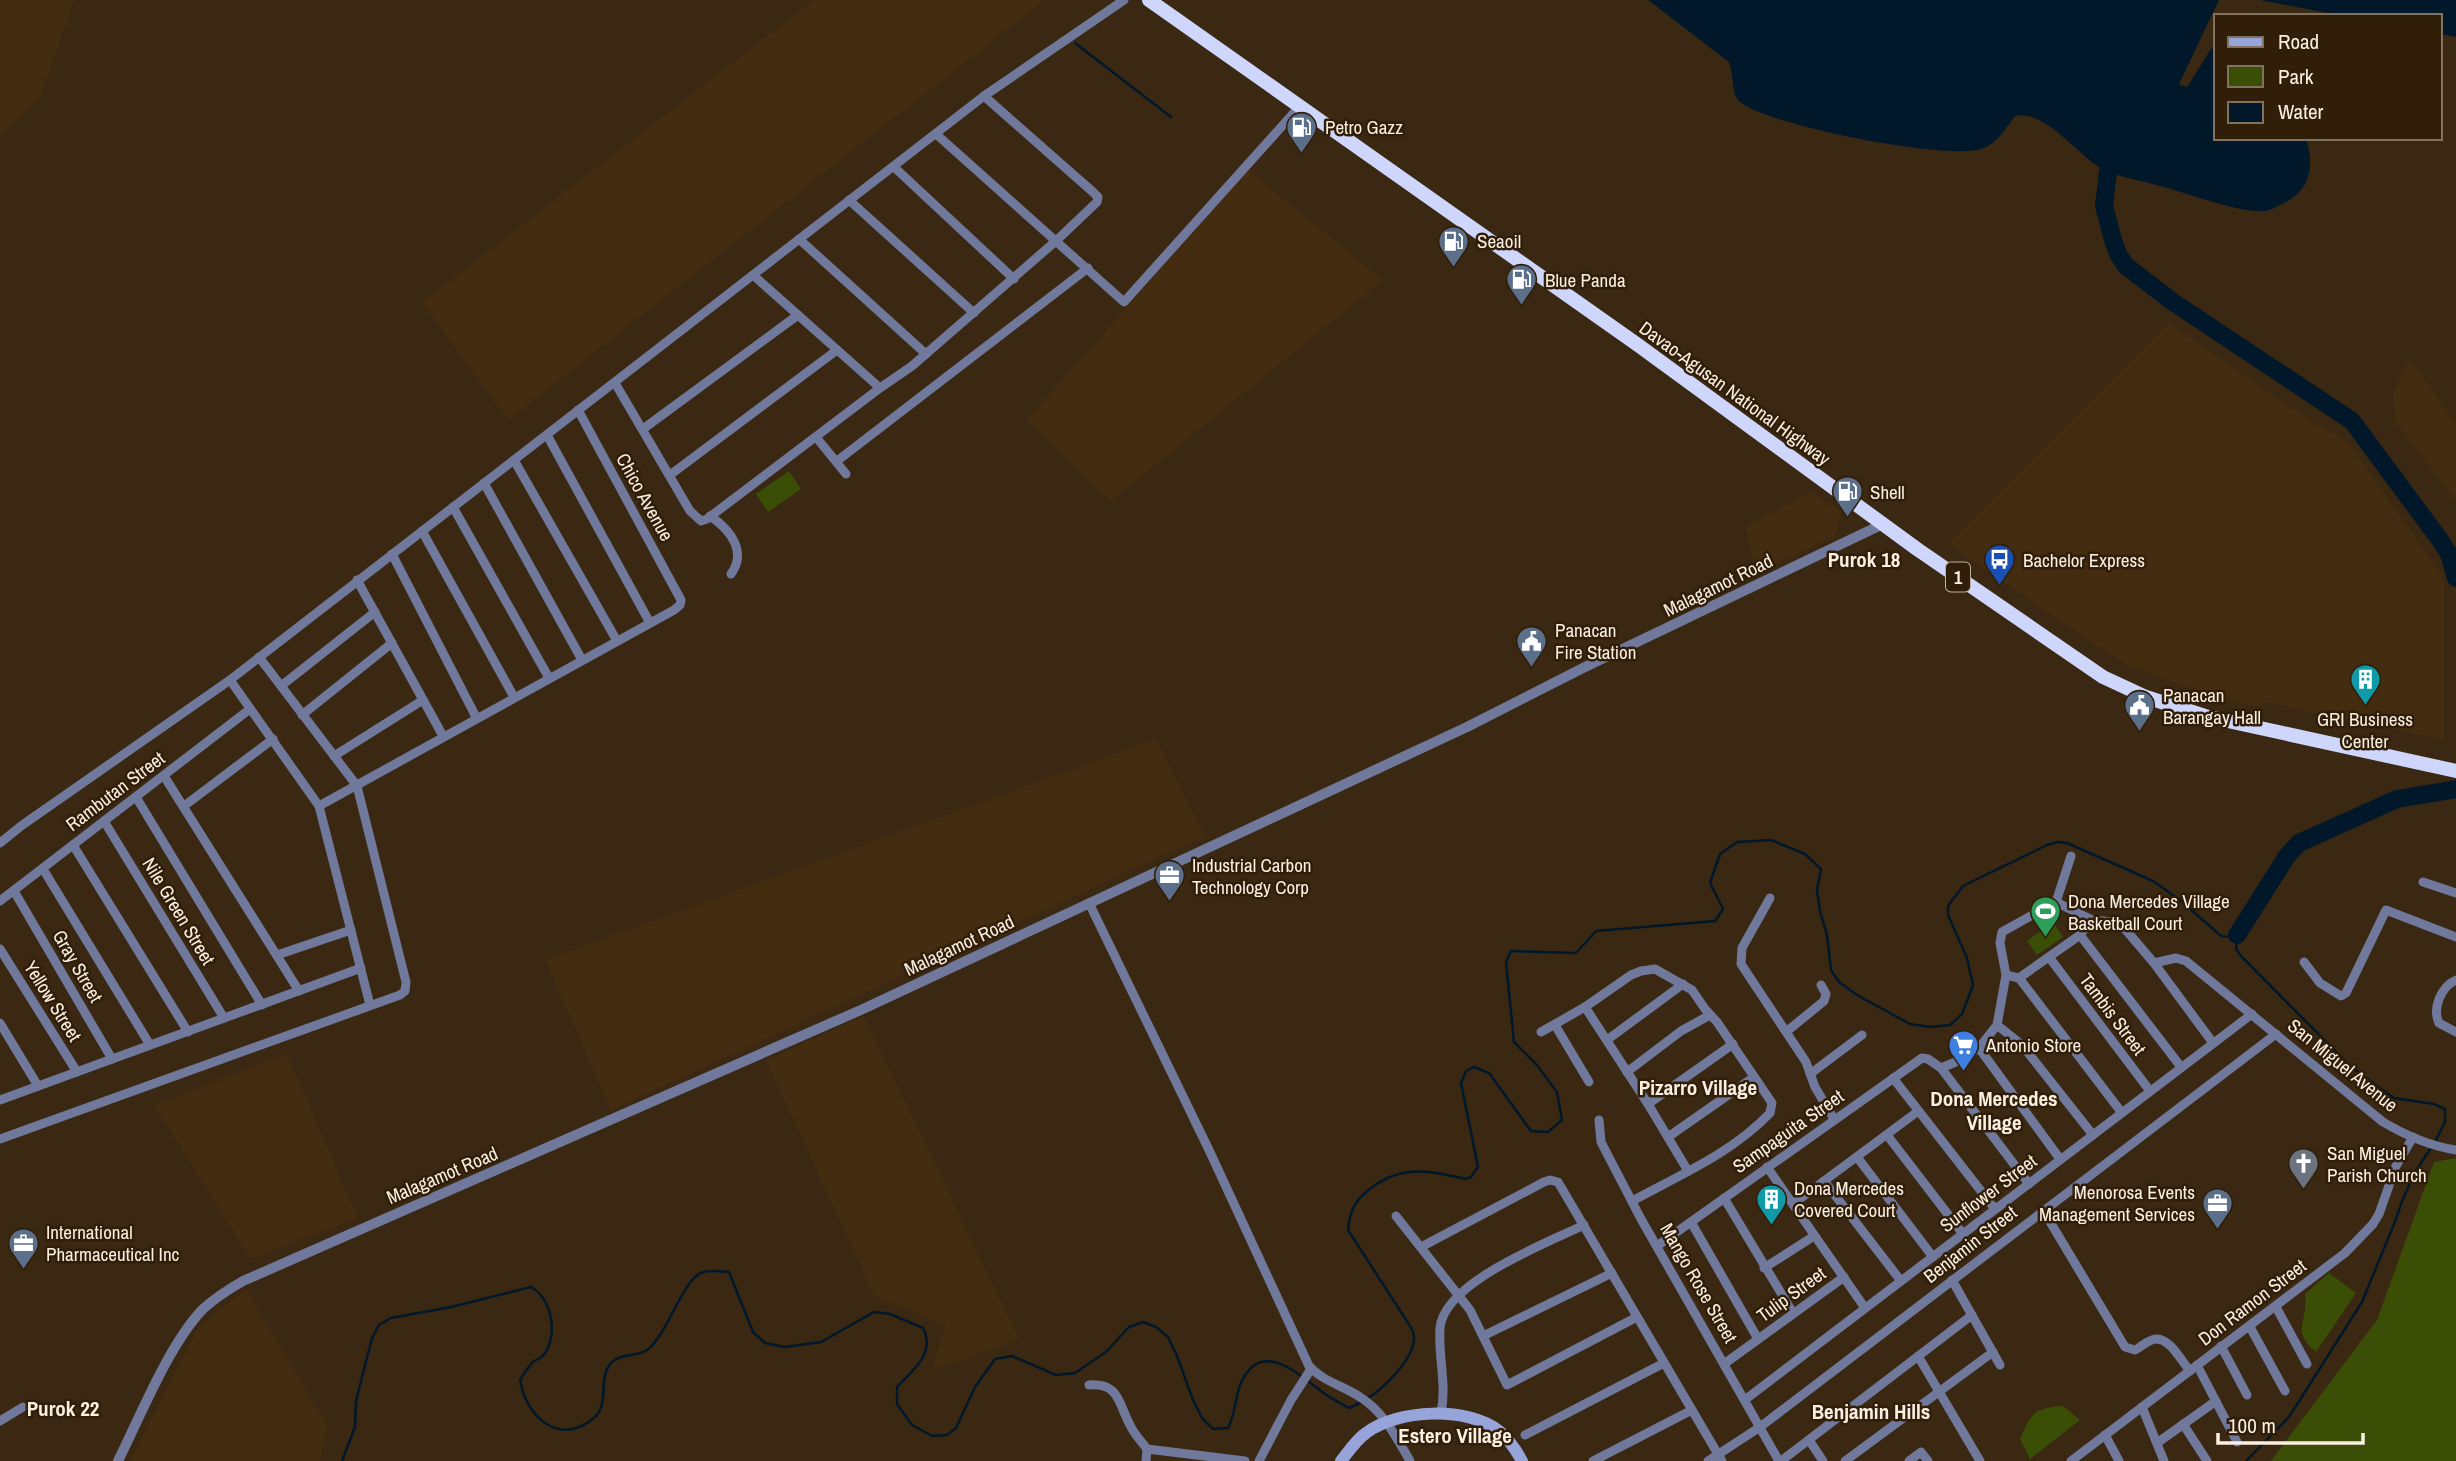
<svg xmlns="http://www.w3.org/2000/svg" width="2456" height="1461" viewBox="0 0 2456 1461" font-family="'Archivo Narrow',sans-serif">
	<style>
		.built { fill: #432c10 }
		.green { fill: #3b4e06 }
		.water { fill: #00182a }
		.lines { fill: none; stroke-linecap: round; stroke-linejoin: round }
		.stream { stroke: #00182a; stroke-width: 2.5 }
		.river { stroke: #00182a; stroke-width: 18 }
		.minor { stroke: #70799b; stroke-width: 9 }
		.tertiary { stroke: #70799b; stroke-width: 10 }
		.secondary { stroke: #96a4da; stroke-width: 12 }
		.trunk { stroke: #ced6fc; stroke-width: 14 }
		.labels { text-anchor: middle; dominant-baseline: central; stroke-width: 5; stroke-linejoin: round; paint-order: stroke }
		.shield { fill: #301e09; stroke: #beb0a1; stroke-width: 2 }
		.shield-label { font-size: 18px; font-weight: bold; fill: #fbefe2 }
		.poi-label { font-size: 19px; fill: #fbefe2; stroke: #301e09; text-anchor: start }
		.street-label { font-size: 19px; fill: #fbefe2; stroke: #301e09 }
		.neighbourhood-label { font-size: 21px; font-weight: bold; fill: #fbefe2; stroke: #301e09 }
	</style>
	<rect width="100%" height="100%" fill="#3a2813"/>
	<g class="built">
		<polygon points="0,0 74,0 41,96 0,134"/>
		<polygon points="814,0 1045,0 508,420 422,302"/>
		<polygon points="1248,170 1383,280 1111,501 1027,420"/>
		<polygon points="2169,323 2291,408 2349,443 2444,579 2444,740 2264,702 2262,707 2227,700 2161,678 2129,666 2096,645 1948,544"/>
		<polygon points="2409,358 2456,424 2456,500 2395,421 2393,392"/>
		<polygon points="1812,492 1841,512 1835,536 1756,573 1745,527"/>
		<polygon points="1156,739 1205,836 611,1110 545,960"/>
		<polygon points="864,1016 1019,1339 932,1371 945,1325 874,1295 766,1060"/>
		<polygon points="287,1054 358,1218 251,1259 154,1105"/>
		<polygon points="246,1289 327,1425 320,1461 130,1461 199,1326"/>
	</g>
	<g class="green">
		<polygon points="789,471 801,489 768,512 756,494"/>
		<polygon points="2053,922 2063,937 2037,955 2027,941"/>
		<polygon points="2456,1158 2456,1461 2271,1461 2377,1320 2434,1162"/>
		<path d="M2329,1273L2356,1293L2316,1352C2290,1330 2309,1322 2305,1294Z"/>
		<path d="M2063,1406L2080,1420L2030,1459L2020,1439C2031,1413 2034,1408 2063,1406Z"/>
	</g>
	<g class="water">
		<path d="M1648,0H2219L2179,84L2187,87L2216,41V138H2306C2315,168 2310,192 2280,205C2275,208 2271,210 2265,211C2238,213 2188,193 2160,186C2143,181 2125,178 2108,172C2080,160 2046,108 2015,116C2006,128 1997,144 1981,149C1945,160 1770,126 1740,102C1731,95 1734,74 1729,62Z"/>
		<polygon points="2260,0 2456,0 2456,37 2440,34 2440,16 2344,16"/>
	</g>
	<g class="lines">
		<g class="stream">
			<polyline points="1075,43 1171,117"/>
			<path d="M1368,1398C1384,1388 1415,1358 1414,1337C1414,1333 1412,1330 1410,1326L1348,1230C1350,1210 1355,1200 1371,1188C1403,1164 1430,1171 1466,1179L1471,1177L1478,1167L1461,1083L1466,1071L1474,1067L1489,1073L1531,1131L1548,1132L1562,1120L1557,1092L1536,1064L1514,1042L1506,962L1511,951L1576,953L1596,931L1715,921L1723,909L1710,883L1720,854L1737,842L1771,840L1805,854L1821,869L1817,890L1820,911L1827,935L1831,970L1839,982L1857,995L1910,1024L1930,1027L1950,1025L1962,1014L1973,985L1967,958L1948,915V906L1963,886L2047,845L2057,842L2067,843L2153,881L2180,900L2221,936L2230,937L2237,935L2236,949L2241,956L2351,1067L2381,1089L2394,1098L2434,1104L2445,1109V1122L2435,1142"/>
			<path d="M342,1461L355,1427L356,1401L372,1338L379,1325L391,1318L451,1307L531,1287C552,1298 559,1336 543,1356C540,1358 536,1360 533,1362C528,1367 524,1374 520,1380C526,1417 560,1448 595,1417C610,1402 597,1377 612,1362C621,1353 637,1357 647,1350C668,1335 682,1279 703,1272C711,1270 721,1271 729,1272L753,1332L765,1343L784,1347L821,1342L874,1312L890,1314L923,1328C936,1353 913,1370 897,1387V1404L912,1425L932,1436L947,1435L956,1428L975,1387L995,1359L1012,1356L1056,1375L1075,1373L1106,1352L1129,1327L1143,1322L1156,1327L1168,1337L1177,1356L1193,1400L1202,1418L1213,1429L1228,1428C1237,1412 1234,1392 1244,1377C1265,1341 1301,1376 1321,1391C1330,1398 1340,1403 1349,1408L1362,1402"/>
			<polyline points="2246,1461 2289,1417 2362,1302 2394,1224 2403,1199 2415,1172 2431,1148"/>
		</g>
		<g class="river">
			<polyline points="2108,172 2104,206 2113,240 2118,254 2126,266 2173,302 2352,421 2440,540 2449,554 2456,578"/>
			<polyline points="2237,935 2287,856 2299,843 2397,799 2456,789"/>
		</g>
		<g class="minor">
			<polyline points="936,134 1124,302 1300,106"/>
			<polyline points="894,167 1014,279"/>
			<polyline points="849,200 974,313"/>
			<polyline points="799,239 926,354"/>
			<polyline points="753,275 880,388"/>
			<polyline points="615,383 690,511 701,521 707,519 880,388 912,366 1057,240 1097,202 1098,197 1093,192 984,96"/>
			<polyline points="643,429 798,315"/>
			<polyline points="547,435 650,623"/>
			<polyline points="816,437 846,474"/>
			<polyline points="514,460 617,641"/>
			<polyline points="837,461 1088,268"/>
			<polyline points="670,475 837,350"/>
			<polyline points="484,483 582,660"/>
			<polyline points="453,507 549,678"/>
			<path d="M710,516C731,530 747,552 731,574"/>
			<polyline points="422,531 514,697"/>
			<polyline points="392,554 476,717"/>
			<polyline points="357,580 443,736"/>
			<polyline points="230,680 319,806 370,1005"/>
			<polyline points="281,686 375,612"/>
			<polyline points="302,715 392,643"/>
			<polyline points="334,756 423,700"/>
			<polyline points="164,776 299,991"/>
			<polyline points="136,797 262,1005"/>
			<polyline points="184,806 273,739"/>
			<polyline points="319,806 674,610 680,605 681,600 578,410"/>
			<polyline points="104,821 224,1018"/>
			<polyline points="0,843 21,826 230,680 984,96 1124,0"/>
			<polyline points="73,845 188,1032"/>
			<polyline points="43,869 150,1045"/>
			<polyline points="2423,882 2456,893"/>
			<polyline points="14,891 112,1059"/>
			<polyline points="1770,898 1742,948 1741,964 1806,1062 1815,1087 1834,1119"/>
			<polyline points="0,901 250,709"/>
			<polyline points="2056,902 2092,920 2112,922 2125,929 2154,963 2213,1043"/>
			<path d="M1089,903L1209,1150L1309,1366C1322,1381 1344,1386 1360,1397C1384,1412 1396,1437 1410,1461"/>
			<polyline points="2080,935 2181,1067"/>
			<polyline points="0,949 77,1072"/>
			<polyline points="277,955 351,930"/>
			<polyline points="2049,957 2150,1091"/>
			<polyline points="2304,962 2320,983 2341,996 2346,993 2386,910 2456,937"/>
			<path d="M2154,963L2176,958L2186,961L2383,1122C2405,1135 2430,1146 2456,1150"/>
			<polyline points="2006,975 2019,978 2080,935 2092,920"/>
			<polyline points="2019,978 2122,1113"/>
			<path d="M2456,980C2441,987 2432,1008 2439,1023L2456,1032"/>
			<polyline points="1585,1007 1648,1104 1688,1171"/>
			<polyline points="0,1023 38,1086"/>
			<polyline points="1555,1025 1589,1082"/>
			<polyline points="1997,1025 2022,1045 2093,1135"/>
			<path d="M1541,1032L1585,1007L1631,975L1641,971L1655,969L1692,990L1705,1009L1717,1022L1772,1103L1770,1113C1732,1153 1680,1175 1632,1201"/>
			<polyline points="1786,1032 1824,1001 1826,994 1821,985"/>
			<polyline points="1607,1040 1683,984"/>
			<polyline points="1979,1048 2060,1159"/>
			<polyline points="1941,1068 1958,1061 1979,1048 1997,1025 2006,975 2000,943 2002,932 2056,902 2071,856"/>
			<polyline points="1627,1072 1681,1031 1710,1015"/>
			<polyline points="1810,1074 1862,1035"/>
			<polyline points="1893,1078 1995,1209"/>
			<polyline points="0,1100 361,968"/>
			<polyline points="1648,1104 1733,1044"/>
			<polyline points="1599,1120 1601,1142 1641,1219 1779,1461"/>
			<polyline points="1887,1135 1963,1234"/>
			<polyline points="1668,1137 1754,1077"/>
			<polyline points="0,1139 400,995 405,991 406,982 357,786 259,657"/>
			<polyline points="1857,1157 1933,1257"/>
			<polyline points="1767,1167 1865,1308"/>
			<polyline points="1824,1181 1901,1281"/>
			<polyline points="1724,1198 1793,1313"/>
			<polyline points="1793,1204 1917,1112"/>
			<path d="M2043,1210L2125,1347L2135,1350C2141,1347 2149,1339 2156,1339C2170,1338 2182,1362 2190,1371"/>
			<polyline points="1396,1216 1470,1310 1507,1385 1637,1317"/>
			<polyline points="1691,1222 1758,1339"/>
			<polyline points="1657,1246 1922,1058 1928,1059 1941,1068 2029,1184"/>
			<polyline points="1421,1247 1544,1182 1550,1180 1558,1182 1722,1461"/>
			<polyline points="1764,1268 1814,1236"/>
			<polyline points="1952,1280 2000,1365"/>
			<polyline points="2276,1307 2307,1364"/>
			<polyline points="2250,1327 2285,1391"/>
			<polyline points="1485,1335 1612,1273"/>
			<polyline points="2221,1346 2247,1395"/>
			<polyline points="1918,1356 1980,1461"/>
			<polyline points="1724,1364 1844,1277"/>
			<polyline points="2197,1365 2237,1442"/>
			<path d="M1089,1385C1120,1383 1118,1403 1130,1425C1134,1434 1141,1441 1147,1449L1245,1461"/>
			<polyline points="1746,1399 2252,1014"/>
			<polyline points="2142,1407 2164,1461"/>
			<path d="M1441,1413C1447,1384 1438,1357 1440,1328C1444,1282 1547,1243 1584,1225"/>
			<polyline points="0,1421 23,1407"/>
			<polyline points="2183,1424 2207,1461"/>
			<polyline points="1525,1435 1664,1363"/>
			<polyline points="2105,1435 2119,1461"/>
			<polyline points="1809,1440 1823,1461"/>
			<polyline points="2157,1443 2216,1401"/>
			<polyline points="1146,1461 1147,1449"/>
			<polyline points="1259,1461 1291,1400 1311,1369"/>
			<polyline points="1593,1461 1692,1410"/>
			<polyline points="1708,1461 1760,1427 2276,1034"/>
			<polyline points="1781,1461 1972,1315"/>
			<polyline points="1845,1461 1993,1352"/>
			<polyline points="1909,1461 1921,1452 1928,1461"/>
			<polyline points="2071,1461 2345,1253 2373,1224 2379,1214 2396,1166 2413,1137"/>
		</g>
		<path class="tertiary" d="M118,1461C140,1417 169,1344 203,1309C215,1298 229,1289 243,1281L863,1009L1467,727L1583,668L1883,524"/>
		<path class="secondary" d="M1341,1461C1349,1451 1356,1440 1366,1433C1398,1409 1467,1406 1499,1431C1509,1439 1516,1450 1522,1461"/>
		<polyline class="trunk" points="1149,0 1638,345 1917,549 2103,677 2146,697 2205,716 2456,771"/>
	</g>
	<defs>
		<symbol id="fuel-pin" viewBox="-11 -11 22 30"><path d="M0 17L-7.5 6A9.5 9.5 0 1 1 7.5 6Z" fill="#5c6f8a" stroke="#301e09"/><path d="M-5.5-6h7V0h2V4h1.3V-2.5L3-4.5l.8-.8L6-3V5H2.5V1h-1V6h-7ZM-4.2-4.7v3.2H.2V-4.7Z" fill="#fff"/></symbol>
		<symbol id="bus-pin" viewBox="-11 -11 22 30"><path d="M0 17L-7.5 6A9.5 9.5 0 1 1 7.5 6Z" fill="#1a4fb4" stroke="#301e09"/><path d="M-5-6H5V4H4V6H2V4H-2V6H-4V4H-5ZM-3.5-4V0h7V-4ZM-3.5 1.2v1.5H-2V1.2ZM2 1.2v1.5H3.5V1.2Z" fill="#fff"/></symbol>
		<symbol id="civic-pin" viewBox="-11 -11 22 30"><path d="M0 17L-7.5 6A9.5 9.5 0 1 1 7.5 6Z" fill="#5c6f8a" stroke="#301e09"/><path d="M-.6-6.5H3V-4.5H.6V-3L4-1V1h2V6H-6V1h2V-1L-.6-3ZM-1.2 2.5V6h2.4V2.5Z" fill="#fff"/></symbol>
		<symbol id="building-pin" viewBox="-11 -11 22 30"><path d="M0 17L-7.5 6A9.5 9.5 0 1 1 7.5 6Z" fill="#0f9aa8" stroke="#301e09"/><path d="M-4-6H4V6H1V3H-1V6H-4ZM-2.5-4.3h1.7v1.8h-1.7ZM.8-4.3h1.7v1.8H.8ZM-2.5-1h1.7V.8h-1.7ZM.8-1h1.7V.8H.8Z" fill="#fff"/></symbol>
		<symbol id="office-pin" viewBox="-11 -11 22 30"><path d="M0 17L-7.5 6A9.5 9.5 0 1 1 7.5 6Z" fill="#5c6f8a" stroke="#301e09"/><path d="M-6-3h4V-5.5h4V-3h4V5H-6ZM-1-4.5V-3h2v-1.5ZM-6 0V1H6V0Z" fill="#fff"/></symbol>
		<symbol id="stadium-pin" viewBox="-11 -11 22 30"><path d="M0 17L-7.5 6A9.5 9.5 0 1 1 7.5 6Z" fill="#2e9e5b" stroke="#301e09"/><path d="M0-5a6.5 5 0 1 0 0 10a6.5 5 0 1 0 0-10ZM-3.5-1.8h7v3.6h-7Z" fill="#fff"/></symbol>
		<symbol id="supermarket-pin" viewBox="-11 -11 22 30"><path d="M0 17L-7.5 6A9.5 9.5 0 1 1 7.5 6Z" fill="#3f7fe0" stroke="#301e09"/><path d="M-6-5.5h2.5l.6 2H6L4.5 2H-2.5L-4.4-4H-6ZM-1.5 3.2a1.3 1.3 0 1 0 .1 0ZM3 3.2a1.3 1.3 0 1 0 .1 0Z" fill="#fff"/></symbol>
		<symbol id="church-pin" viewBox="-11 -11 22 30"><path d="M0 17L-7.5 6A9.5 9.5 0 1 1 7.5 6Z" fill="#6b7280" stroke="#301e09"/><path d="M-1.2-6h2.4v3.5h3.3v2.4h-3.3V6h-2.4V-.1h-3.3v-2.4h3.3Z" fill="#fff"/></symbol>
	</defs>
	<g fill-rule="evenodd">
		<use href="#fuel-pin" x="1284" y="110" width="35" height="47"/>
		<use href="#fuel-pin" x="1436" y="224" width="35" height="47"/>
		<use href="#fuel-pin" x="1504" y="262" width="35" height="47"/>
		<use href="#fuel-pin" x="1830" y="474" width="35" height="47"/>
		<use href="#bus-pin" x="1982" y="542" width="35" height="47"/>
		<use href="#civic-pin" x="1514" y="624" width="35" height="47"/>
		<use href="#building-pin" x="2348" y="662" width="35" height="47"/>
		<use href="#civic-pin" x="2122" y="688" width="35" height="47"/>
		<use href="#office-pin" x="1152" y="858" width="35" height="47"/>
		<use href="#stadium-pin" x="2028" y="894" width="35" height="47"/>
		<use href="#supermarket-pin" x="1946" y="1028" width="35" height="47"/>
		<use href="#church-pin" x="2286" y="1146" width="35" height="47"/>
		<use href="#building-pin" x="1754" y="1182" width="35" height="47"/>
		<use href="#office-pin" x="2200" y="1186" width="35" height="47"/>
		<use href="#office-pin" x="6" y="1226" width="35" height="47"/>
	</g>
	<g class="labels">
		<rect class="shield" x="1946" y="562.5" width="24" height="29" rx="5"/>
		<g class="shield-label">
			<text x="1958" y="577">1</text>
		</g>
		<g class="poi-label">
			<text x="1325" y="127">Petro Gazz</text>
			<text x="1477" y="241">Seaoil</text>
			<text x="1545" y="280">Blue Panda</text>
			<text x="1870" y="492">Shell</text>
			<text x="2023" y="560">Bachelor Express</text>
			<text x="1555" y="630">Panacan<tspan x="1555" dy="22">Fire Station</tspan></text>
			<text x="2163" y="695">Panacan<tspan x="2163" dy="22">Barangay Hall</tspan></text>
			<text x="2365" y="719" text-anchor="middle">GRI Business<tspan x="2365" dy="22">Center</tspan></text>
			<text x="1192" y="865">Industrial Carbon<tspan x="1192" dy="22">Technology Corp</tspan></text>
			<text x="2068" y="901">Dona Mercedes Village<tspan x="2068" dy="22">Basketball Court</tspan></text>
			<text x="1986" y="1045">Antonio Store</text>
			<text x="2327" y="1153">San Miguel<tspan x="2327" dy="22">Parish Church</tspan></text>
			<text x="1794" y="1188">Dona Mercedes<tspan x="1794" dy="22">Covered Court</tspan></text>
			<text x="2195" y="1192" text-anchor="end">Menorosa Events<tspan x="2195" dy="22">Management Services</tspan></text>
			<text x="46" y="1232">International<tspan x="46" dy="22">Pharmaceutical Inc</tspan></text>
		</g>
		<g class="street-label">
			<text transform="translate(1735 393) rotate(36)">Davao-Agusan National Highway</text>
			<text transform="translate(645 497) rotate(61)">Chico Avenue</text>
			<text transform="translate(1718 585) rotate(-26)">Malagamot Road</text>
			<text transform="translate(115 791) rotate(-37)">Rambutan Street</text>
			<text transform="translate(179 911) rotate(59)">Nile Green Street</text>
			<text transform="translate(959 945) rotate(-25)">Malagamot Road</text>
			<text transform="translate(78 966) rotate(60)">Gray Street</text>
			<text transform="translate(53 1001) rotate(58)">Yellow Street</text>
			<text transform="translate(2113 1014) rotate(53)">Tambis Street</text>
			<text transform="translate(2343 1065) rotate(39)">San Miguel Avenue</text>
			<text transform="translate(1788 1131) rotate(-35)">Sampaguita Street</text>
			<text transform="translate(442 1175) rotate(-23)">Malagamot Road</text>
			<text transform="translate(1988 1193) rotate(-37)">Sunflower Street</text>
			<text transform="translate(1970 1244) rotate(-38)">Benjamin Street</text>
			<text transform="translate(1699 1283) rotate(60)">Mango Rose Street</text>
			<text transform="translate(1791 1294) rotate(-36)">Tulip Street</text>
			<text transform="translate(2252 1302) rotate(-37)">Don Ramon Street</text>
		</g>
		<g class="neighbourhood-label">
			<text x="1864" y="559">Purok 18</text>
			<text x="1698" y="1087">Pizarro Village</text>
			<text x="1994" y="1098">Dona Mercedes<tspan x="1994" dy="24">Village</tspan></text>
			<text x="63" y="1408">Purok 22</text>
			<text x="1871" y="1411">Benjamin Hills</text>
			<text x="1455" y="1435">Estero Village</text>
		</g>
	</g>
	<rect x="2214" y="14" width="228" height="126" fill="#301e09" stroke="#817260" stroke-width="2"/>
	<rect x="2228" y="37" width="35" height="10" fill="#96a4da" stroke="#817260" stroke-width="2"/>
	<text x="2278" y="49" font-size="21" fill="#fbefe2">Road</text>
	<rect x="2228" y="66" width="35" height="21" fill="#3b4e06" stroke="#817260" stroke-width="2"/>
	<text x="2278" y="84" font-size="21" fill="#fbefe2">Park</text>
	<rect x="2228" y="102" width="35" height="21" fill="#00182a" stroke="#817260" stroke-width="2"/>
	<text x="2278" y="119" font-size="21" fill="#fbefe2">Water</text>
	<path d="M2218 1433v10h145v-10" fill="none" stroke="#fbefe2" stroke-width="3.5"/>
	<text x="2228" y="1433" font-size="21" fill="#fbefe2" stroke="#301e09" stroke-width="5" paint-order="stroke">100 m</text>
</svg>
